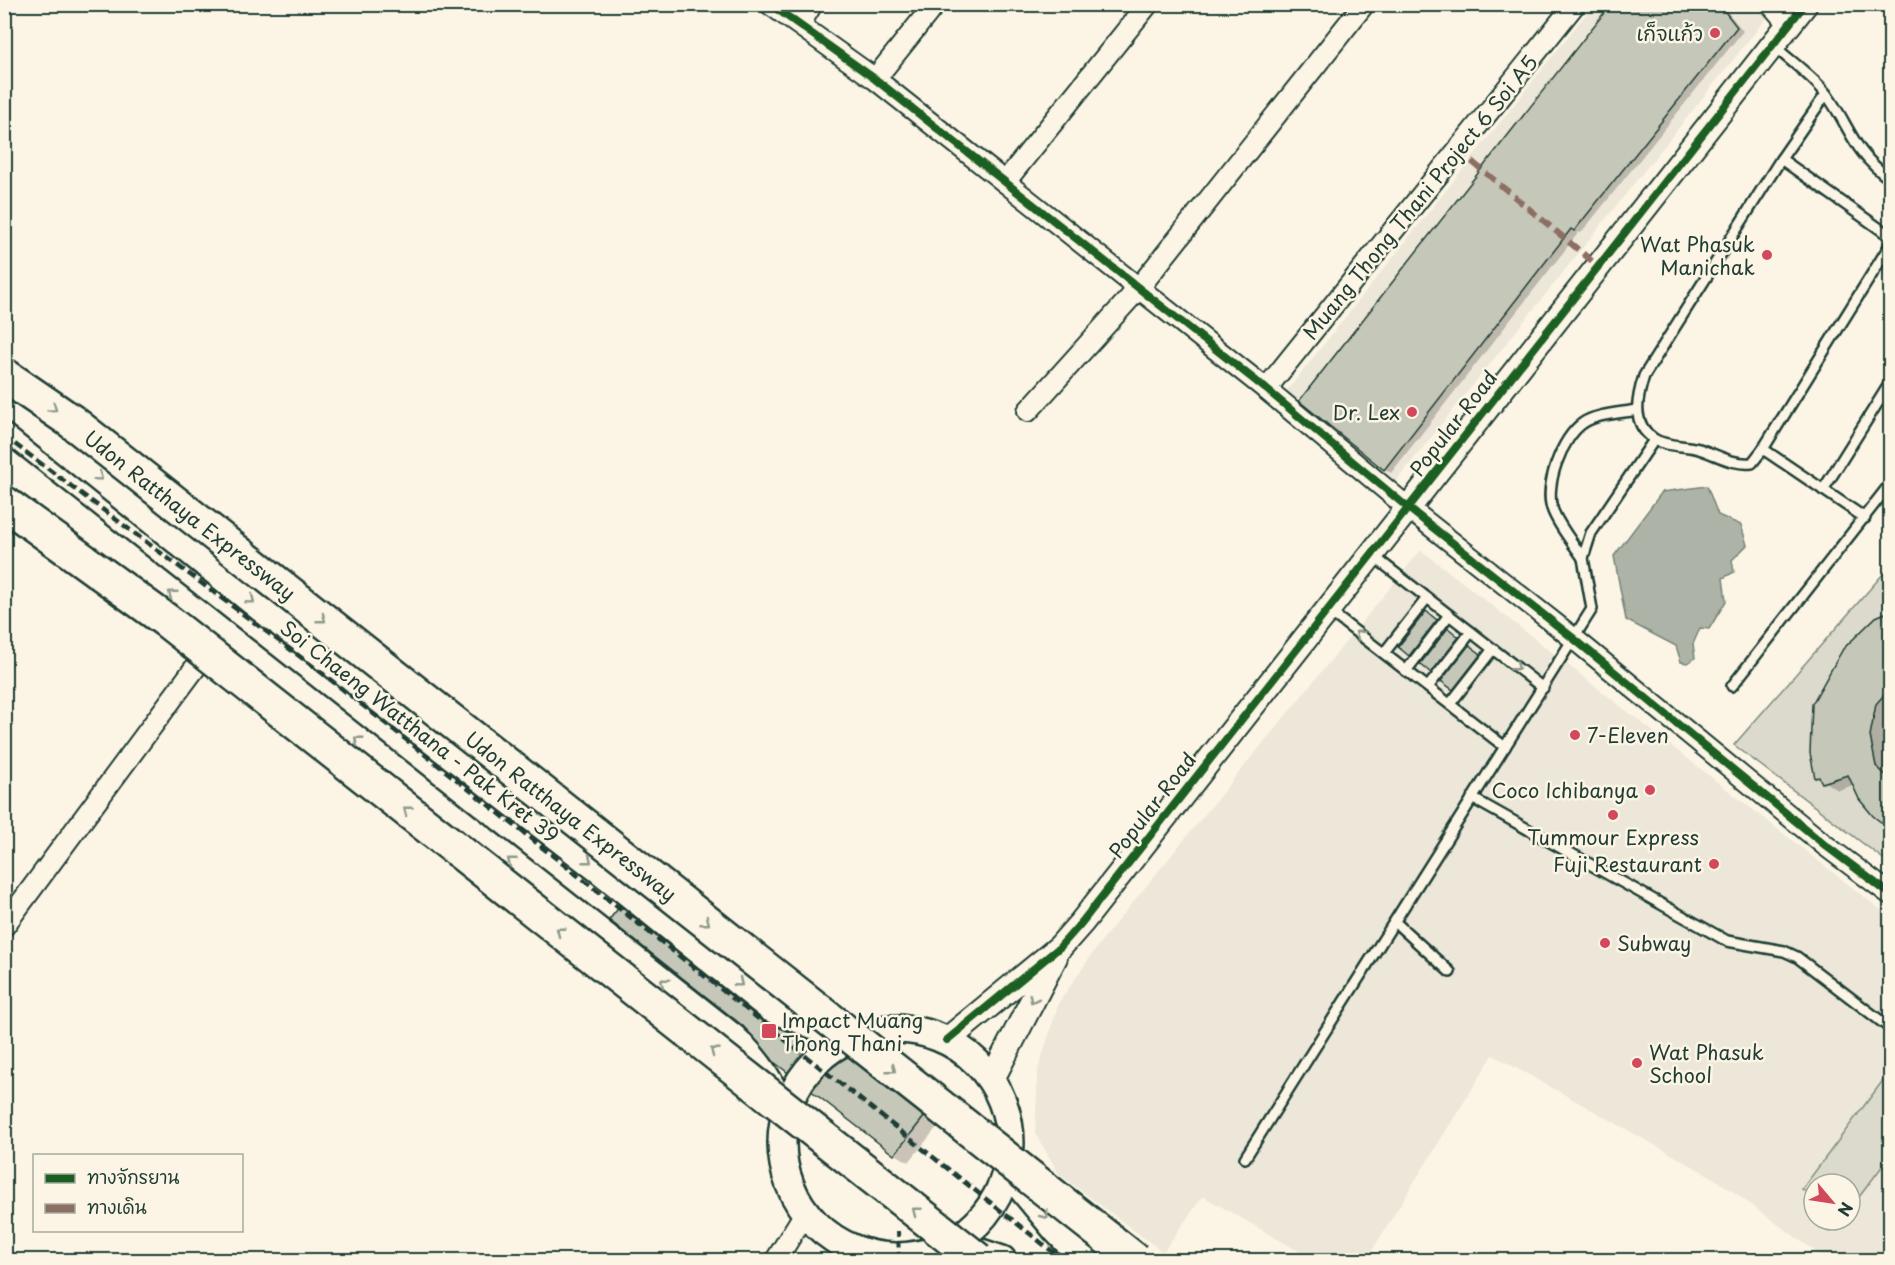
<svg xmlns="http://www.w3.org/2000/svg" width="1895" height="1265" viewBox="0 0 1895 1265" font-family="'Playpen Sans','Playpen Sans Thai',sans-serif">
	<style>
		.built { fill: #ece7d8; fill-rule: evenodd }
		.green { fill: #dcdacc; stroke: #7e8c80; stroke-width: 1.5 }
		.water { fill: #aeb3a7; stroke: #758479; stroke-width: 1.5 }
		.shadow { fill: #0003 }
		.building { fill: #c5c7b9; stroke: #1f3d34; stroke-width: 1.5 }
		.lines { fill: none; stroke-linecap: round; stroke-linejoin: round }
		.service-casing { stroke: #1f3d34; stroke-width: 14 }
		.minor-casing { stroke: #1f3d34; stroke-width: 24 }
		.tertiary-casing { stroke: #1f3d34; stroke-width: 28 }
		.secondary-casing { stroke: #1f3d34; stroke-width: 32 }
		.service { stroke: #fcf5e5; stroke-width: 9 }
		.minor { stroke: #fcf5e5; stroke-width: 20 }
		.tertiary { stroke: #fcf5e5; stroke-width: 24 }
		.secondary { stroke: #fcf5e5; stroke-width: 27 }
		.rail { stroke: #1f3d34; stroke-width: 4.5; stroke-dasharray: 9 4.5; stroke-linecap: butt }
		.motorway-bridge-casing { stroke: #1f3d34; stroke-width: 38; stroke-linecap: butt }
		.path-bridge { stroke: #1f3d34; stroke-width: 4; stroke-dasharray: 6 4.5; stroke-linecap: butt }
		.motorway-bridge { stroke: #fcf5e5; stroke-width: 33 }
		.quiet { stroke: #8d6e63; stroke-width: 6; stroke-dasharray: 12 6; stroke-linecap: butt }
		.cycleway-casing { stroke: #fcf5e5; stroke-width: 11 }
		.cycleway { stroke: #1b5e20; stroke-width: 8 }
		.oneway { stroke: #8e998c }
		.poi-dot { fill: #d1495b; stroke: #fcf5e5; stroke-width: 2 }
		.labels { text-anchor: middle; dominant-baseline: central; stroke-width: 5; stroke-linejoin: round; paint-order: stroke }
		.poi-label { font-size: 20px; fill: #1f3d34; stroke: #fcf5e5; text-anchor: end }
		.street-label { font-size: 20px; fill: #1f3d34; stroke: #fcf5e5 }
	</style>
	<rect width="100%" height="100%" fill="#fcf5e5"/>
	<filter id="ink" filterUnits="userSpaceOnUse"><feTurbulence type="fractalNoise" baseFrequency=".0167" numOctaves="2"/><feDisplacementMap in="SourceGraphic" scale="12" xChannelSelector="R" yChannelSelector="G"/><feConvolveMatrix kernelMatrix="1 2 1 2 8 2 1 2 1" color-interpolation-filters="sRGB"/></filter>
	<g filter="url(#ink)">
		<g class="built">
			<polygon points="1593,5 1777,5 1393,485 1282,397"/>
			<path d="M1421,550L1890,917V1260H1827L1714,1178L1493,1055L1366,1260H1314L1203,1196L1163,1252L1059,1174L1035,1133L1038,1070L1059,1002L1102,940ZM1814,1184H1850V1220H1814Z"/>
		</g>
		<g class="green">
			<polygon points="1890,566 1890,864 1734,745"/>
			<polygon points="1890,1071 1890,1156 1850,1209 1850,1184 1814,1184 1814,1198 1802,1189"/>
		</g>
		<polygon class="water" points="1707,486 1718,515 1741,525 1747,545 1732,560 1734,572 1723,578 1726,601 1709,629 1700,628 1693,644 1695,658 1688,663 1681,662 1676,646 1626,620 1614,556 1662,492"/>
		<g class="shadow">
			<polygon points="1613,4 1721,4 1743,31 1581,233 1579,232 1391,473 1385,469"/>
			<polygon points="1890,613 1890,712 1885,745 1890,776 1890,826 1874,815 1854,785 1838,790 1816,777 1877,618"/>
			<polygon points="1429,614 1439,622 1413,656 1410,654"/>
			<polygon points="1451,632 1461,639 1434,673 1432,671"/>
			<polygon points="1473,649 1483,656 1456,690 1454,688"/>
			<polygon points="620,908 635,916 769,1025 838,1052 854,1061 937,1127 909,1162 895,1154 775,1061 744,1025"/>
		</g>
		<g class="building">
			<polygon points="1611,4 1719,4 1737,27 1574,231 1571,229 1384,470 1299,401"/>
			<polygon points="1426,611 1437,620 1409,656 1398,647"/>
			<polygon points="1890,611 1890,688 1876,704 1870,736 1876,766 1890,779 1890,829 1873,816 1859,799 1848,775 1822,783 1819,777 1815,778 1810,753 1812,704 1843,649 1876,617"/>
			<polygon points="1448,628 1459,637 1431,673 1420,664"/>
			<polygon points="1469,645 1481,654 1453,690 1441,681"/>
			<polygon points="620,906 761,1020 839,1050 924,1117 894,1155 774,1062 743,1026 609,920"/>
		</g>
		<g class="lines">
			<defs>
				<g id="service">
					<path d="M1773,45C1790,61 1814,77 1827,95C1852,130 1853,152 1890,179"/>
					<polyline points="1826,94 1781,159 1890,236"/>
					<path d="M1781,159L1644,376C1637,398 1631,424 1654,439C1666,447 1686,445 1699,449C1718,455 1732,465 1752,463L1763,449L1890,245"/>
					<polyline points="1763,449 1865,518"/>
					<polyline points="1823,490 1890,383"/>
					<polyline points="1372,555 1543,688"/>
					<path d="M1583,558C1573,543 1560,528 1553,511C1543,487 1562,437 1583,423C1596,414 1621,413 1637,410"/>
					<polyline points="1329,611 1505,747"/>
					<polyline points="1384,653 1427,598"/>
					<polyline points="1406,671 1449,615"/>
					<polyline points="1732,686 1890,484"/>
					<polyline points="1428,687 1471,632"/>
					<polyline points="1450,704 1493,649"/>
					<polyline points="1472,798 1727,941 1784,951 1797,957 1890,1028"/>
					<polyline points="1395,922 1450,972"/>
					<polyline points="1245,1158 1592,609 1583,558 1591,533 1654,440"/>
				</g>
				<g id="minor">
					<polyline points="770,4 875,79 1266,389 1407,507 1573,638 1826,846 1890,894"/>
					<polyline points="1771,4 1789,25"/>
					<polyline points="800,24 812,4"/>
					<polyline points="875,79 935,4"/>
					<polyline points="1005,182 1148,4"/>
					<polyline points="1266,389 1575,4"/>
					<polyline points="1028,411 1138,289 1364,4"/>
					<polyline points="4,926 206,653"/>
					<polyline points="776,1260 805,1213"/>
					<polyline points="889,1260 894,1258"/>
				</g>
				<g id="tertiary">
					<polyline points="947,1040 1060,947 1082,922 1805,4"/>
					<polyline points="992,1079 1055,957"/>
				</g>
				<g id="secondary">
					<polyline points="4,401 269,614 598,868 771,1008 840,1035"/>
					<path d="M4,462L733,1038C753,1057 766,1074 777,1099"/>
					<circle cx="896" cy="1143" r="114"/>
					<polyline points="1008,1171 1056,1229 1086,1260"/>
					<polyline points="960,1246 1002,1260"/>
				</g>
			</defs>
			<use href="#service" class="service-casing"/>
			<use href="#minor" class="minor-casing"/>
			<use href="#tertiary" class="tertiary-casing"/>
			<use href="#secondary" class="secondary-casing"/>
			<use href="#service" class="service"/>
			<use href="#minor" class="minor"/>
			<use href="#tertiary" class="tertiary"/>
			<use href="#secondary" class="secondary"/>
			<polyline class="rail" points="4,436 322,673 1063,1260"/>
			<defs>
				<g id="motorway-bridge">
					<polyline points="4,375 71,421 1135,1260"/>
					<polyline points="4,503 167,621 978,1260"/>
				</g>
			</defs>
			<use href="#motorway-bridge" class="motorway-bridge-casing"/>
			<polyline class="path-bridge" points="898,1231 899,1260"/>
			<use href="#motorway-bridge" class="motorway-bridge"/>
			<polyline class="quiet" points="1458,150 1598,266"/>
			<defs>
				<g id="cycleway">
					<polyline points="770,4 875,79 1266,389 1407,507 1573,638 1826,846 1890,894"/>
					<polyline points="947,1040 1060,947 1082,922 1805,4"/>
				</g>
			</defs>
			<use href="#cycleway" class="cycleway-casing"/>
			<use href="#cycleway" class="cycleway"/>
		</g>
		<defs><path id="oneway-chevron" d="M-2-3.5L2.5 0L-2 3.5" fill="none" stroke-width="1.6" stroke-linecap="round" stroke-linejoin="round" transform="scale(1.5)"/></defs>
		<g class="oneway">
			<use href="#oneway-chevron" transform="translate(53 408) rotate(35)"/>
			<use href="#oneway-chevron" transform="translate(99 477) rotate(39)"/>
			<use href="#oneway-chevron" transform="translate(172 594) rotate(-142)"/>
			<use href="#oneway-chevron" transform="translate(251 600) rotate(39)"/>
			<use href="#oneway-chevron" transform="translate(322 619) rotate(38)"/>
			<use href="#oneway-chevron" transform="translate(1359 634) rotate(-142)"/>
			<use href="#oneway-chevron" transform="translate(1516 667) rotate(38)"/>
			<use href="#oneway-chevron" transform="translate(358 740) rotate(-142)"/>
			<use href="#oneway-chevron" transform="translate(407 810) rotate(-142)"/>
			<use href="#oneway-chevron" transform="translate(588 860) rotate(38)"/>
			<use href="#oneway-chevron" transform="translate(511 861) rotate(-142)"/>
			<use href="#oneway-chevron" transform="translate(706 922) rotate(38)"/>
			<use href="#oneway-chevron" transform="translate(560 931) rotate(-142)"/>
			<use href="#oneway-chevron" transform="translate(664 982) rotate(-141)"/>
			<use href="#oneway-chevron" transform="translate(739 983) rotate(39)"/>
			<use href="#oneway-chevron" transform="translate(1033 999) rotate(117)"/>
			<use href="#oneway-chevron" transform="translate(714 1051) rotate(-142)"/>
			<use href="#oneway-chevron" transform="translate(892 1069) rotate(38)"/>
			<use href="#oneway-chevron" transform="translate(916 1211) rotate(-142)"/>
			<use href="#oneway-chevron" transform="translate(1045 1215) rotate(51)"/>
		</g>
	</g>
	<g class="poi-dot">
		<circle cx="1715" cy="33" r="6"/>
		<circle cx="1767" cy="255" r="6"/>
		<circle cx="1412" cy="412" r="6"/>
		<circle cx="1575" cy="735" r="6"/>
		<circle cx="1650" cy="790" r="6"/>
		<circle cx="1613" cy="815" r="6"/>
		<circle cx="1714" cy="864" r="6"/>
		<circle cx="1605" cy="943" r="6"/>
		<rect x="761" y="1023" width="16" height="16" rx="3"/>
		<circle cx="1637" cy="1063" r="6"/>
	</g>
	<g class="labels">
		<g class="poi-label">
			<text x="1703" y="33">เก็จแก้ว</text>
			<text x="1755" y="244">Wat Phasuk<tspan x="1755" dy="23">Manichak</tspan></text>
			<text x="1400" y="412">Dr. Lex</text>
			<text x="1587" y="735" text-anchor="start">7-Eleven</text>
			<text x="1638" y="790">Coco Ichibanya</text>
			<text x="1613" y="837" text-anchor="middle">Tummour Express</text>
			<text x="1702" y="864">Fuji Restaurant</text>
			<text x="1617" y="943" text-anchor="start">Subway</text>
			<text x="782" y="1020" text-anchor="start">Impact Muang<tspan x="782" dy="23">Thong Thani</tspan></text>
			<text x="1649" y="1052" text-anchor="start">Wat Phasuk<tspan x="1649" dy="23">School</tspan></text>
		</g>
		<g class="street-label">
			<text transform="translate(1420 197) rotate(-51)">Muang Thong Thani Project 6 Soi A5</text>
			<text transform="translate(1453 423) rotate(-52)">Popular Road</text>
			<text transform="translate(190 515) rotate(38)">Udon Ratthaya Expressway</text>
			<text transform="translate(420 731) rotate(38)">Soi Chaeng Watthana - Pak Kret 39</text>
			<text transform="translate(1152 805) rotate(-52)">Popular Road</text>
			<text transform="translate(571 816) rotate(38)">Udon Ratthaya Expressway</text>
		</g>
	</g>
	<rect width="1895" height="1265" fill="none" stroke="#fcf5e5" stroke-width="24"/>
	<rect x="12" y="12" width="1871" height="1241" fill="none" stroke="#1f3d34" stroke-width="2" filter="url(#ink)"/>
	<rect x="33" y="1154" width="210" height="78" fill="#fcf5e5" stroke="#a4ab9e" stroke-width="1.5"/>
	<rect x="45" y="1174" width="30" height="9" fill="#1b5e20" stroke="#a4ab9e" stroke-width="1.5"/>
	<text x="87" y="1184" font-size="18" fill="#1f3d34">ทางจักรยาน</text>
	<rect x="45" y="1204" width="30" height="9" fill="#8d6e63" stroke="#a4ab9e" stroke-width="1.5"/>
	<text x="87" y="1214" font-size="18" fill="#1f3d34">ทางเดิน</text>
	<g transform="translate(1832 1202) rotate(119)"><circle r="28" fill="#fcf5e5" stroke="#a4ab9e" stroke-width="1.5"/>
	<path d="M0-4.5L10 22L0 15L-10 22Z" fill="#d1495b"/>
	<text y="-9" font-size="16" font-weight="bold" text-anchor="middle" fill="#1f3d34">N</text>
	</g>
</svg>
